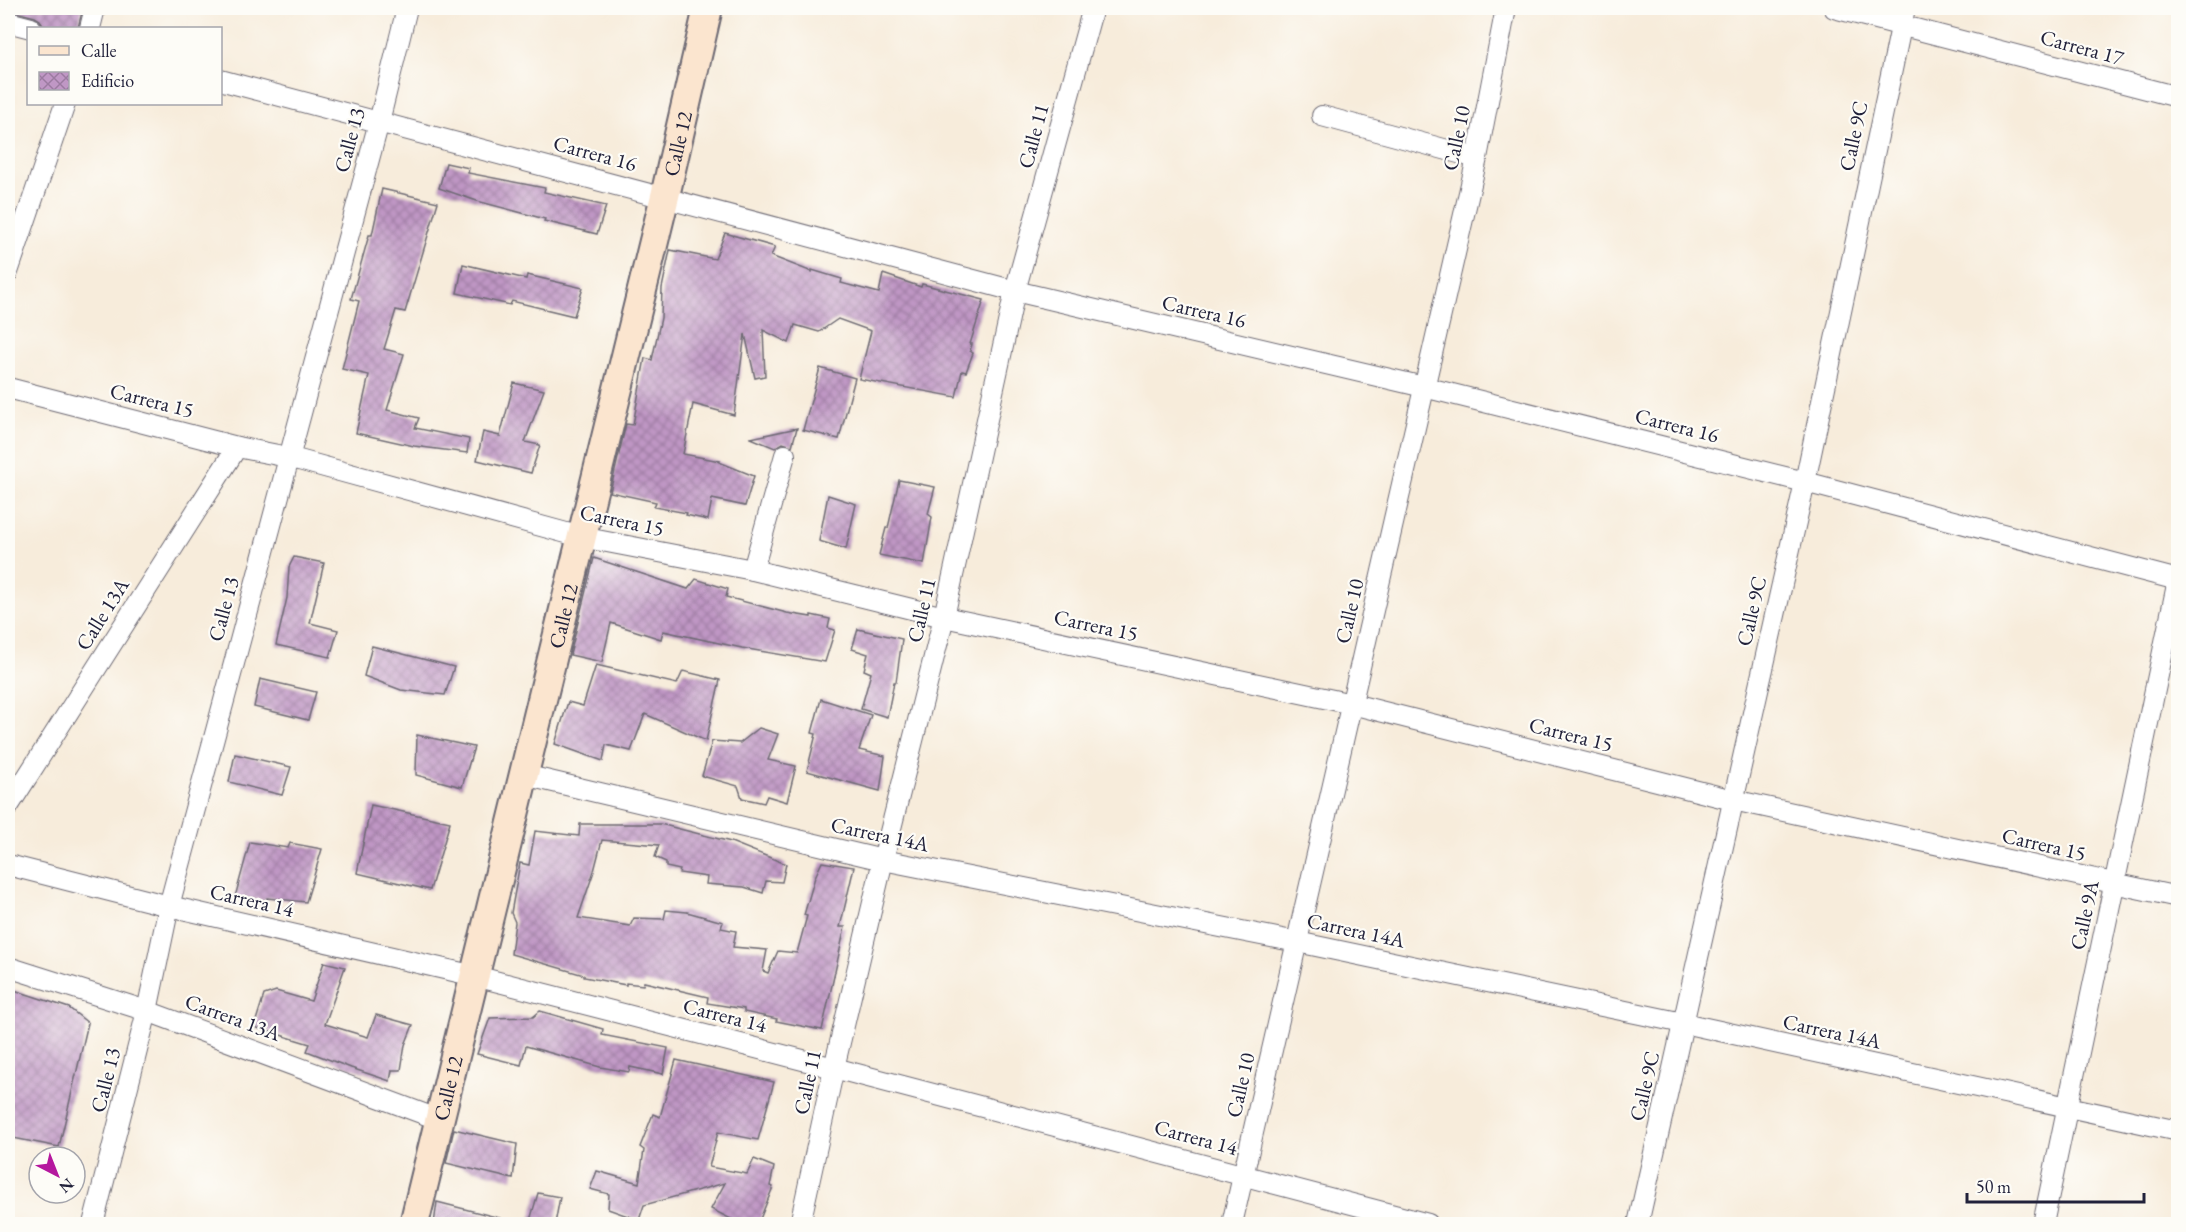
<svg xmlns="http://www.w3.org/2000/svg" width="2186" height="1232" viewBox="0 0 2186 1232" font-family="'EB Garamond',serif">
	<style>
		.building { fill: url(#building-cross-hatch) }
		.lines { fill: none; stroke-linecap: round; stroke-linejoin: round }
		.street-casing { stroke: #6d6973; stroke-width: 22 }
		.secondary-casing { stroke: #6d6973; stroke-width: 32 }
		.street { stroke: #fff; stroke-width: 20 }
		.secondary { stroke: #fbe5cf; stroke-width: 28 }
		.labels { text-anchor: middle; dominant-baseline: central; stroke-width: 4.5; stroke-linejoin: round; paint-order: stroke }
		.street-label { font-size: 21px; fill: #22223b; stroke: #fdfcf7 }
	</style>
	<defs>
		<pattern id="building-cross-hatch" width="8" height="8" patternUnits="userSpaceOnUse" patternTransform="scale(1.5)"><rect width="8" height="8" fill="#c097c5"/><path d="M0 0l8 8M0 8l8-8" fill="none" stroke="#9c7ba1"/></pattern>
	</defs>
	<rect width="100%" height="100%" fill="#fdfcf7"/>
	<filter id="ink" filterUnits="userSpaceOnUse"><feTurbulence type="fractalNoise" baseFrequency=".0167" numOctaves="2"/><feDisplacementMap in="SourceGraphic" scale="12" xChannelSelector="R" yChannelSelector="G"/><feConvolveMatrix kernelMatrix="1 2 1 2 8 2 1 2 1" color-interpolation-filters="sRGB"/></filter>
	<filter id="wash" filterUnits="userSpaceOnUse"><feTurbulence type="fractalNoise" baseFrequency=".008" numOctaves="4" result="noise"/><feDisplacementMap in="SourceGraphic" scale="24" xChannelSelector="R" yChannelSelector="G"/><feGaussianBlur stdDeviation="1.35" result="paint"/><feColorMatrix in="noise" values="0 0 0 0 0 0 0 0 0 0 0 0 0 0 0 0 0 1.4 0 .05"/><feComposite in="paint" operator="in"/></filter>
	<g filter="url(#wash)">
		<rect width="100%" height="100%" fill="#f7ecdb"/>
		<g id="blocks">
			<g class="building">
				<polygon points="8,8 83,8 78,28 51,28 43,26 40,20 35,17 8,10"/>
				<polygon points="446,163 469,168 468,173 545,188 544,192 606,206 597,234 544,221 545,219 477,201 439,188"/>
				<polygon points="382,189 438,202 405,312 396,310 384,349 404,354 387,410 419,418 415,428 469,439 467,453 414,446 356,433 369,375 342,369 359,301 351,299 369,235 372,235"/>
				<polygon points="725,233 775,247 771,256 812,272 812,270 842,279 841,283 879,293 883,274 921,287 922,284 984,300 970,344 972,344 970,351 973,353 966,372 962,371 956,397 859,379 871,331 838,319 819,332 795,325 789,343 763,330 765,376 755,378 745,334 734,415 693,404 683,454 720,461 719,462 754,476 745,506 712,499 708,520 686,515 687,513 654,507 656,502 610,492 626,424 633,425 645,358 652,360 661,318 662,288 670,250 715,259"/>
				<polygon points="463,264 526,279 527,275 583,288 574,316 512,301 510,305 457,293"/>
				<polygon points="820,368 855,378 839,439 803,430"/>
				<polygon points="514,383 544,390 525,442 540,445 531,473 477,460 483,432 500,436"/>
				<polygon points="797,428 792,446 783,443 775,448 751,438"/>
				<polygon points="899,480 935,487 928,514 932,517 924,564 879,555 886,528 888,528"/>
				<polygon points="828,495 856,504 846,549 819,541"/>
				<polygon points="294,557 324,563 310,623 338,630 330,657 276,645 287,598 289,567"/>
				<polygon points="594,558 688,589 696,579 728,589 726,597 787,613 811,617 811,615 830,619 828,628 835,630 825,662 742,648 663,631 661,639 611,623 602,662 570,655"/>
				<polygon points="858,629 902,639 896,682 894,682 887,717 861,709 871,673 864,670 868,654 852,649"/>
				<polygon points="372,646 454,667 445,695 401,690 364,676"/>
				<polygon points="596,665 677,684 683,671 720,680 706,741 645,714 631,751 606,745 603,761 555,744 568,702 583,706"/>
				<polygon points="260,679 316,692 308,720 254,707"/>
				<polygon points="821,699 871,715 859,750 885,756 880,791 807,771 816,734 812,733"/>
				<polygon points="759,728 778,734 768,760 796,766 787,802 767,796 764,803 742,798 738,786 702,776 712,741 740,743"/>
				<polygon points="417,735 474,747 462,787 416,775"/>
				<polygon points="235,754 291,767 282,795 229,782"/>
				<polygon points="371,805 450,822 430,890 357,873"/>
				<polygon points="580,824 660,824 731,842 786,864 782,882 766,881 763,893 744,887 706,884 707,877 679,873 680,870 666,867 666,862 655,857 659,845 602,840 594,871 578,918 630,926 634,918 664,919 666,910 687,912 723,922 721,928 736,931 733,947 767,950 763,971 768,973 778,951 797,953 807,916 804,915 815,877 822,862 854,867 840,927 845,927 822,1030 776,1021 777,1019 744,1012 744,1009 707,1003 708,997 644,982 643,985 626,983 626,985 584,977 584,975 511,954 515,922 511,913 520,863 529,865 535,831 579,836"/>
				<polygon points="250,842 288,848 290,843 322,849 306,902 267,898 266,901 235,897"/>
				<polygon points="324,962 345,967 325,1024 368,1037 376,1015 413,1025 405,1045 401,1070 392,1070 390,1081 351,1068 307,1051 310,1044 254,1027 264,995 276,991 311,1001"/>
				<polygon points="8,988 69,1008 88,1023 59,1147 8,1137"/>
				<polygon points="540,1011 603,1029 602,1035 668,1048 663,1074 630,1067 629,1072 600,1067 526,1046 521,1065 477,1054 490,1018 533,1017"/>
				<polygon points="676,1060 774,1082 758,1140 718,1132 709,1167 747,1174 754,1159 774,1167 770,1186 773,1187 758,1224 741,1224 711,1209 725,1183 644,1205 639,1220 608,1209 609,1194 590,1189 597,1171 639,1183 644,1150 640,1147 653,1114 660,1117"/>
				<polygon points="454,1129 517,1144 513,1179 446,1163"/>
				<polygon points="538,1193 560,1197 555,1224 529,1224"/>
				<polygon points="437,1202 500,1218 499,1224 434,1224"/>
			</g>
		</g>
	</g>
	<g filter="url(#ink)">
		<use href="#blocks" fill-opacity="0" stroke="#6d6973" stroke-width="1.5"/>
		<g class="lines">
			<defs>
				<g id="street">
					<polyline points="1834,8 2178,97"/>
					<polyline points="8,22 31,28"/>
					<polyline points="90,28 95,8"/>
					<polyline points="220,80 1015,291 1424,387 1805,482 2178,580"/>
					<polyline points="1322,116 1477,158"/>
					<polyline points="8,272 65,104"/>
					<polyline points="8,388 237,447 288,457 581,537 753,570 944,617 1352,704 1733,800 2178,897"/>
					<polyline points="753,570 785,455"/>
					<polyline points="524,775 883,860 1297,942 1683,1023 2178,1131"/>
					<polyline points="8,807 237,447"/>
					<polyline points="8,865 169,906 475,976 834,1068 1428,1224"/>
					<polyline points="8,967 147,1011 440,1120"/>
					<polyline points="93,1224 147,1011 169,906 379,122 407,8"/>
					<polyline points="800,1224 834,1068 883,860 944,617 1015,291 1093,8"/>
					<polyline points="1232,1224 1477,158 1506,8"/>
					<polyline points="1638,1224 1805,482 1905,8"/>
					<polyline points="2043,1224 2178,580"/>
				</g>
				<g id="secondary">
					<path id="s1" d="M414,1224L665,196L708,8"/>
				</g>
			</defs>
			<use href="#street" class="street-casing"/>
			<use href="#secondary" class="secondary-casing"/>
			<use href="#street" class="street"/>
			<use href="#secondary" class="secondary"/>
		</g>
	</g>
	<g class="labels">
		<g class="street-label">
			<text transform="translate(2082 47) rotate(15)">Carrera 17</text>
			<text transform="translate(1033 136) rotate(-75)">Calle 11</text>
			<text transform="translate(1853 136) rotate(-78)">Calle 9C</text>
			<text transform="translate(1456 138) rotate(-78)">Calle 10</text>
			<text transform="translate(349 140) rotate(-75)">Calle 13</text>
			<text stroke="none"><textPath href="#s1" startOffset="1112">Calle 12</textPath></text>
			<text transform="translate(595 153) rotate(15)">Carrera 16</text>
			<text transform="translate(1204 311) rotate(13)">Carrera 16</text>
			<text transform="translate(152 400) rotate(14)">Carrera 15</text>
			<text transform="translate(1677 425) rotate(14)">Carrera 16</text>
			<text transform="translate(622 520) rotate(12)">Carrera 15</text>
			<text transform="translate(223 609) rotate(-75)">Calle 13</text>
			<text transform="translate(921 610) rotate(-77)">Calle 11</text>
			<text transform="translate(1349 611) rotate(-77)">Calle 10</text>
			<text transform="translate(1751 611) rotate(-77)">Calle 9C</text>
			<text transform="translate(102 614) rotate(-58)">Calle 13A</text>
			<text stroke="none"><textPath href="#s1" startOffset="626">Calle 12</textPath></text>
			<text transform="translate(1096 625) rotate(12)">Carrera 15</text>
			<text transform="translate(1571 734) rotate(14)">Carrera 15</text>
			<text transform="translate(880 834) rotate(12)">Carrera 14A</text>
			<text transform="translate(2044 844) rotate(13)">Carrera 15</text>
			<text transform="translate(252 900) rotate(13)">Carrera 14</text>
			<text transform="translate(2084 915) rotate(-78)">Calle 9A</text>
			<text transform="translate(1356 930) rotate(12)">Carrera 14A</text>
			<text transform="translate(725 1015) rotate(14)">Carrera 14</text>
			<text transform="translate(233 1017) rotate(20)">Carrera 13A</text>
			<text transform="translate(1832 1031) rotate(12)">Carrera 14A</text>
			<text transform="translate(105 1080) rotate(-76)">Calle 13</text>
			<text transform="translate(807 1082) rotate(-78)">Calle 11</text>
			<text transform="translate(1240 1085) rotate(-77)">Calle 10</text>
			<text transform="translate(1644 1086) rotate(-77)">Calle 9C</text>
			<text stroke="none"><textPath href="#s1" startOffset="140">Calle 12</textPath></text>
			<text transform="translate(1196 1137) rotate(15)">Carrera 14</text>
		</g>
	</g>
	<rect width="2186" height="1232" fill="none" stroke="#fdfcf7" stroke-width="30"/>
	<rect x="27" y="27" width="195" height="78" fill="#fdfcf7" stroke="#a5a5ac" stroke-width="1.5"/>
	<rect x="39" y="46" width="30" height="9" fill="#fbe5cf" stroke="#a5a5ac" stroke-width="1.5"/>
	<text x="81" y="57" font-size="18" fill="#22223b">Calle</text>
	<rect x="39" y="72" width="30" height="18" fill="url(#building-cross-hatch)" stroke="#a5a5ac" stroke-width="1.5"/>
	<text x="81" y="87" font-size="18" fill="#22223b">Edificio</text>
	<g transform="translate(57 1175) rotate(138)"><circle r="28" fill="#fdfcf7" stroke="#a5a5ac" stroke-width="1.5"/>
	<path d="M0-4.5L10 22L0 15L-10 22Z" fill="#b5179e"/>
	<text y="-9" font-size="16" font-weight="bold" text-anchor="middle" fill="#22223b">N</text>
	</g>
	<path d="M1967 1193v9h177v-9" fill="none" stroke="#22223b" stroke-width="3"/>
	<text x="1976" y="1193" font-size="18" fill="#22223b" stroke="#fdfcf7" stroke-width="4.5" paint-order="stroke">50 m</text>
</svg>
